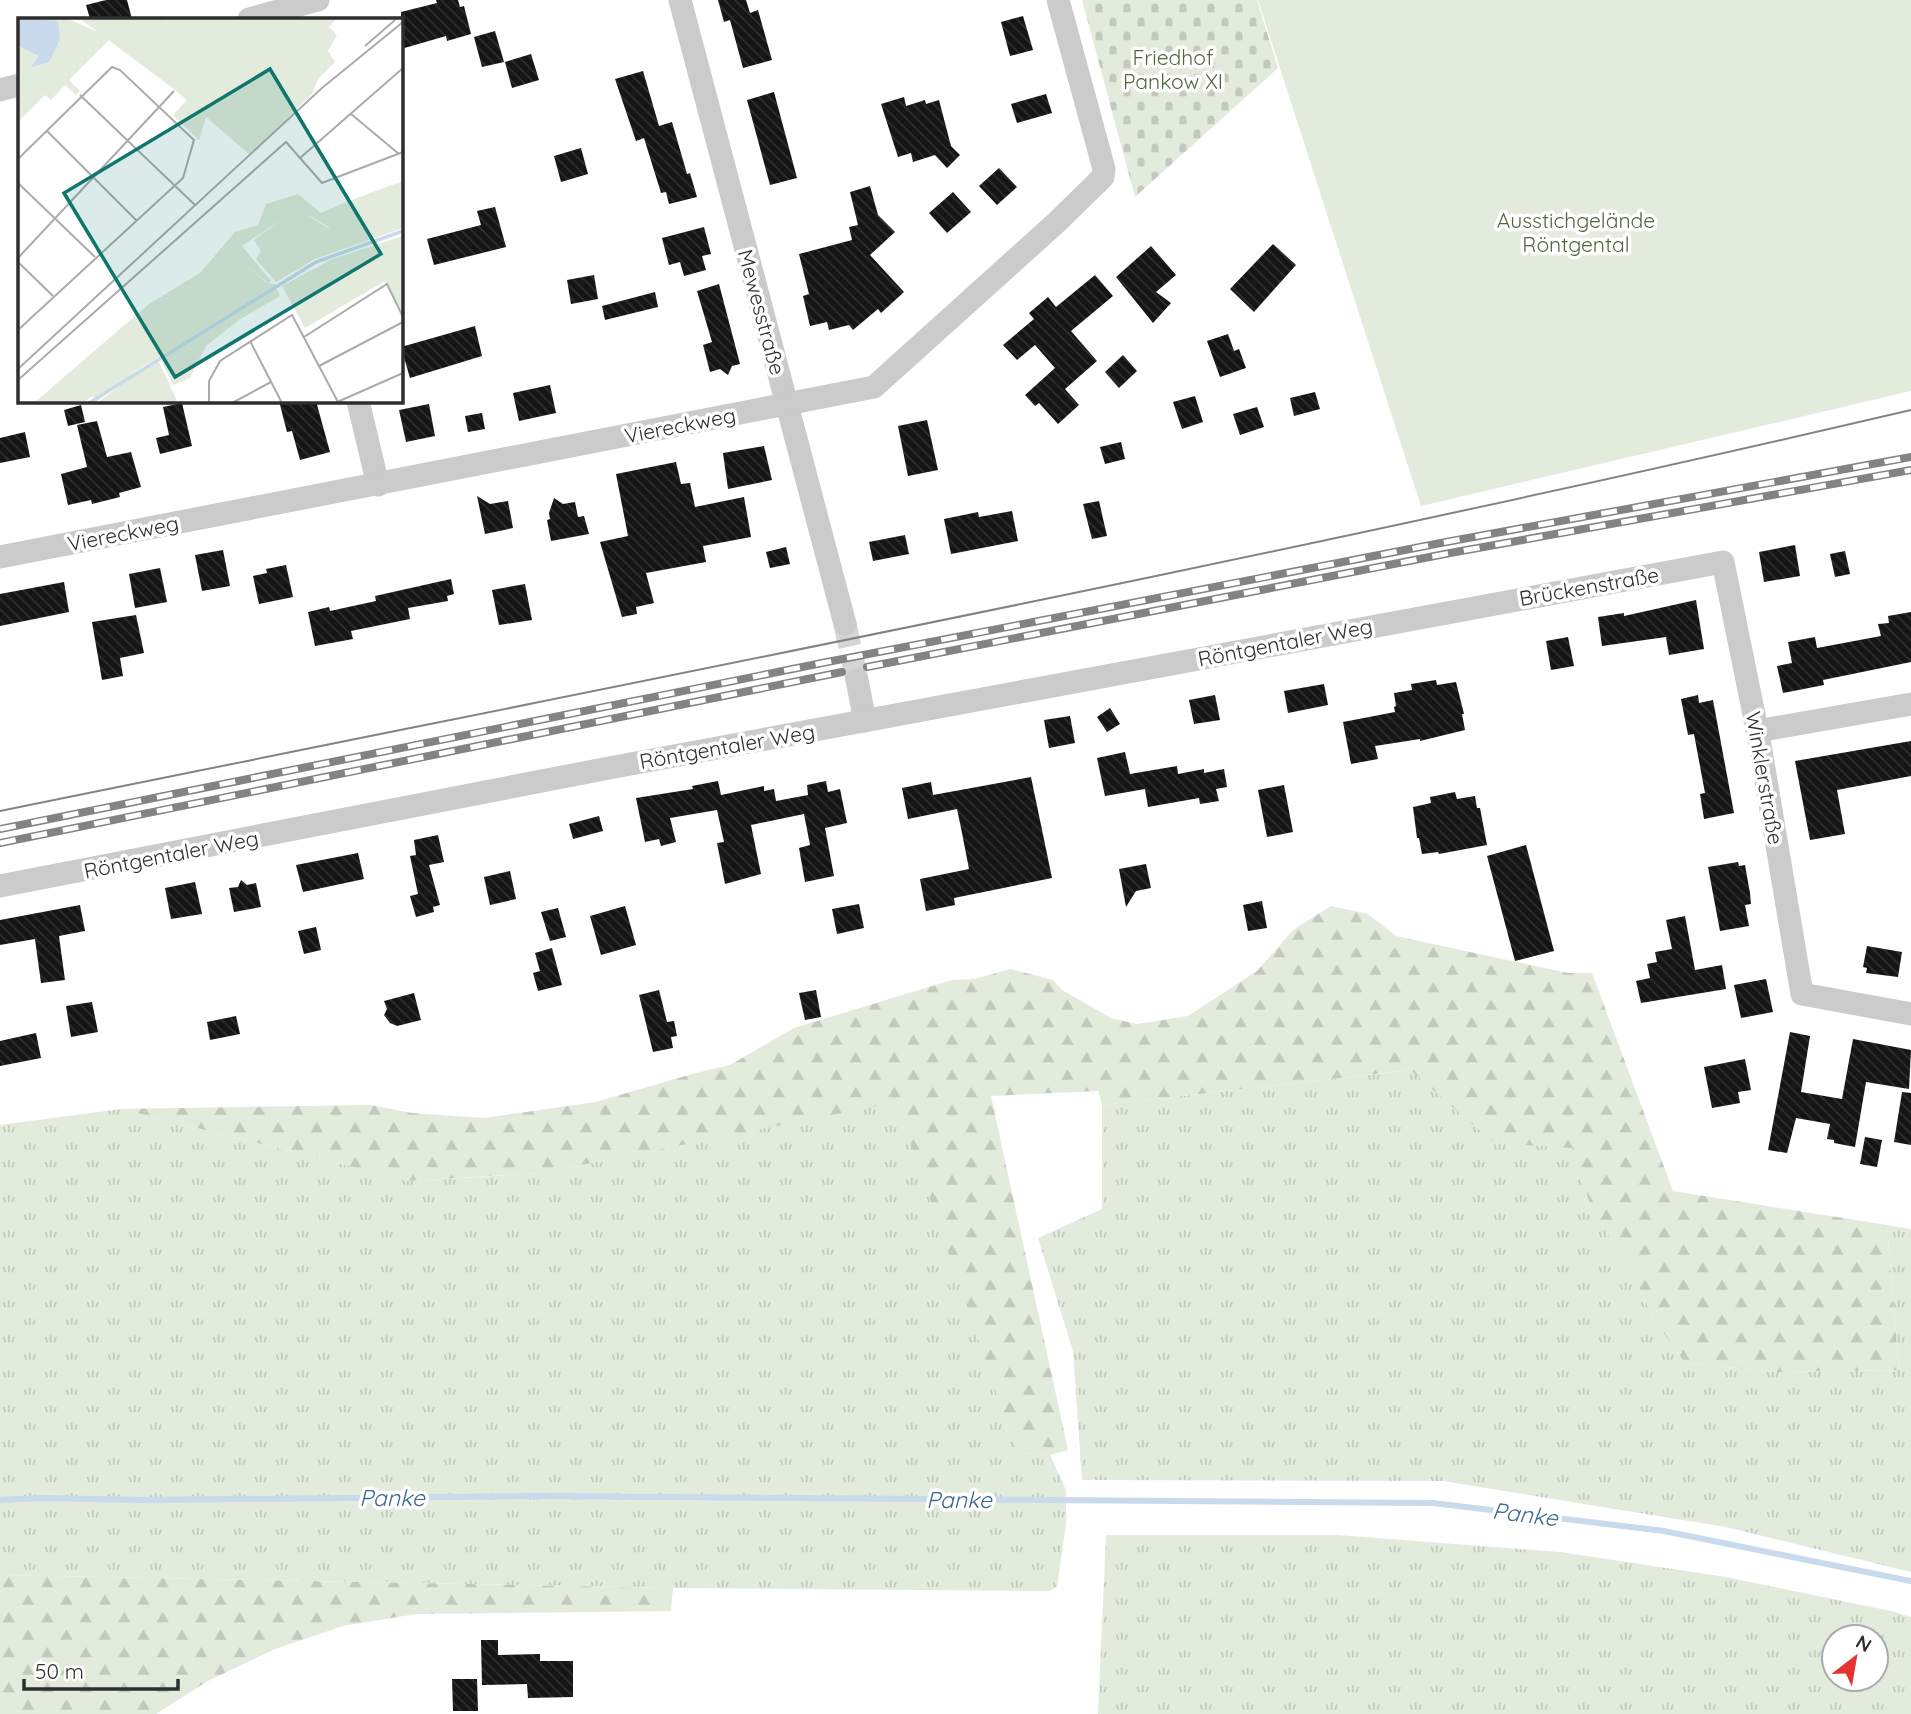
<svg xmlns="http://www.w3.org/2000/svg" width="1911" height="1714" viewBox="0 0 1911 1714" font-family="Quicksand,sans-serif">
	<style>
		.grass { fill: url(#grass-tufts); fill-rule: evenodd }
		.forest { fill: url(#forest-firs) }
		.cemetery { fill: url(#cemetery-stones) }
		.park { fill: #e3ebdc }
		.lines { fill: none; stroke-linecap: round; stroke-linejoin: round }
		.stream { stroke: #c8daeb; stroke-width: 6 }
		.building { fill: url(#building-back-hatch) }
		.street-tunnel { stroke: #d5d5d5; stroke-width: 23; stroke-dasharray: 23 11; stroke-linecap: butt }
		.street { stroke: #cbcbcb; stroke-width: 23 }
		.tram { stroke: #838383; stroke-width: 2 }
		.rail-casing { stroke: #838383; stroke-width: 8 }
		.rail { stroke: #fff; stroke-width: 5; stroke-dasharray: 16; stroke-linecap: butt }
		.labels { text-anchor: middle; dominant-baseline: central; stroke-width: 7; stroke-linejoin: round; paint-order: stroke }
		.park-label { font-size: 21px; fill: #4d693c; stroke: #fff }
		.street-label { font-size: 21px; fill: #2e2e2e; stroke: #fff }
		.water-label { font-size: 23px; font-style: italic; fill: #3d688f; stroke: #fff }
		.inset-river { fill: none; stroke: #c8daeb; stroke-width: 3.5 }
		.inset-road { fill: none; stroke: #ababab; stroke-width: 2 }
		.view { fill: #0f766e; fill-opacity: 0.15; stroke: #0f766e; stroke-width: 3.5 }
		.inset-edge { fill: none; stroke: #2e2e2e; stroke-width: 3.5 }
	</style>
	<defs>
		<pattern id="grass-tufts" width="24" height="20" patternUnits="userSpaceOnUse" patternTransform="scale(1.75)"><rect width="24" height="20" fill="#e3ebdc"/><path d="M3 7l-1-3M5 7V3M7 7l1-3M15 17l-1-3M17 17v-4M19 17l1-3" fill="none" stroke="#c3cabd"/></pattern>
		<pattern id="forest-firs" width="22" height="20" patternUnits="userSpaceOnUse" patternTransform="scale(1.75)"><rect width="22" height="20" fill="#e3ebdc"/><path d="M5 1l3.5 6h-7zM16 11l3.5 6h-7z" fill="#c3cabd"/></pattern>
		<pattern id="cemetery-stones" width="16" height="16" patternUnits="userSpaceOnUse" patternTransform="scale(1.75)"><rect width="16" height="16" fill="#e3ebdc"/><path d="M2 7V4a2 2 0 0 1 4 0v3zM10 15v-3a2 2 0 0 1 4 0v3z" fill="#c3cabd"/></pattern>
		<pattern id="building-back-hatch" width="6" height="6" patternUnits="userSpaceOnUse" patternTransform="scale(1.75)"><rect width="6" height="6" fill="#151515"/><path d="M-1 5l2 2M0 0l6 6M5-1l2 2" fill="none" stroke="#2f2f2f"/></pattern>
	</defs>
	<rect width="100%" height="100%" fill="#fff"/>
	<g class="grass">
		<polygon points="1420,1069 1494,1143 1572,1147 1592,1211 1632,1271 1654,1320 1685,1363 1778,1372 1899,1370 1887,1225 1911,1229 1911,1572 1726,1527 1443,1481 1082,1480 1073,1351 1038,1238 1102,1209 1102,1105"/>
		<polygon points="898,1101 1017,1453 1050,1455 1066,1490 1066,1524 1057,1587 1050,1591 673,1588 0,1575 0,1125 121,1109 409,1181 541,1173"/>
		<path d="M1106,1535H1338L1560,1552L1726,1577L1891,1611L1911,1617V1714H1098ZM1834,1637H1876V1679H1834Z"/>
	</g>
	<g class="forest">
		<polygon points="1331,906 1368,914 1396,936 1568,973 1592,973 1673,1191 1887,1225 1899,1370 1778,1372 1685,1363 1654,1320 1632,1271 1592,1211 1572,1148 1494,1143 1410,1070 1102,1105 1098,1091 991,1096 1068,1450 1050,1455 1017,1453 897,1102 541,1173 408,1181 121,1109 371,1105 412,1113 484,1118 596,1102 692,1074 730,1065 794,1028 952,980 975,979 1010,969 1053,980 1062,990 1111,1018 1137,1024 1188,1016 1257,971 1293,930"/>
		<polygon points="0,1575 673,1588 671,1611 416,1614 343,1626 275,1649 208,1681 156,1714 0,1714"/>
	</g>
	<polygon class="cemetery" points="1082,0 1257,0 1278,68 1135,197"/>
	<polygon class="park" points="1258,0 1911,0 1911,391 1421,506"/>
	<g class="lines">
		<polyline class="stream" points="0,1500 42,1498 142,1500 545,1496 1433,1503 1664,1531 1911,1581"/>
	</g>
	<g class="building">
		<polygon points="106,0 127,0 132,19 90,19 86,5"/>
		<polygon points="436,0 458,0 460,7 464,6 471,34 447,41 446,36 401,49 401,12 437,3"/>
		<polygon points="718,0 746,0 750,13 758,10 772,60 743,68 730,20 724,22"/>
		<polygon points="1023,16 1033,50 1010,56 1001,22"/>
		<polygon points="495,31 504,62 482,67 474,37"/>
		<polygon points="531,54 539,80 512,88 505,62"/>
		<polygon points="643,71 659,126 672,122 687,174 690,173 697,197 669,204 666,192 661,193 644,138 636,141 615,79"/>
		<polygon points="774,92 797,178 770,185 747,100"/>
		<polygon points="1046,94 1052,113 1017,123 1011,104"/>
		<polygon points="904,97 906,106 925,100 926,104 939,100 951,146 960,155 947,168 935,155 913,162 911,153 898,157 881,104"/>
		<polygon points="581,148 588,174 561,182 554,156"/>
		<polygon points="999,168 1017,187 997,205 979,186"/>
		<polygon points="870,186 878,215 895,232 870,255 904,292 881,313 878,309 853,330 849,325 829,330 827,322 810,326 803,296 809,294 799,254 852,240 849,227 858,225 850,192"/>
		<polygon points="953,192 971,212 947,233 929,213"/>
		<polygon points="495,207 506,247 434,265 427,239 481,225 477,211"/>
		<polygon points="704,227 711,254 702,256 706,270 684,276 680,262 669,265 662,238"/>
		<polygon points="1273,244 1296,265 1254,312 1230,289"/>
		<polygon points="1151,246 1176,275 1156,292 1171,303 1153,323 1116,277"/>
		<polygon points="594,275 598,299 571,304 567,280"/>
		<polygon points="1095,275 1113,296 1071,331 1097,361 1065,389 1079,405 1058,424 1039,403 1035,406 1025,395 1055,368 1035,345 1017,360 1003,345 1034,319 1029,313 1048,297 1056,307"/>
		<polygon points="719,284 740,364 732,366 728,375 720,369 710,372 703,345 712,342 697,291"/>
		<polygon points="655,292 658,307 605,320 602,306"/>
		<polygon points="475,326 482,356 410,378 401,347"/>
		<polygon points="1228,334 1234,351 1239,349 1246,368 1220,377 1207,341"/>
		<polygon points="1123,355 1137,371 1119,388 1105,372"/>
		<polygon points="550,385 556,413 519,421 513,393"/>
		<polygon points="1315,392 1320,409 1294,416 1290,398"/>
		<polygon points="1195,396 1203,422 1182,429 1173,402"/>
		<polygon points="279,401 316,401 330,452 300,460 292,431 287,432"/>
		<polygon points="182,403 192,446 160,454 156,438 169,435 163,407"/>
		<polygon points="429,404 435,436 406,442 399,410"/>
		<polygon points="81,405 85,422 68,426 64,410"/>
		<polygon points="1257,407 1264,427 1240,435 1233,414"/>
		<polygon points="482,413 485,429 468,432 465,416"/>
		<polygon points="927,420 938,470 908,476 898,426"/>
		<polygon points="97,421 107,457 131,452 141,487 119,493 120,497 92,504 91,500 68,505 61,474 87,467 77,425"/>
		<polygon points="25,432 30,457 0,463 0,438"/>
		<polygon points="1121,442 1125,459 1105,464 1100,447"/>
		<polygon points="764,446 772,480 728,489 723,453"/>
		<polygon points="676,462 681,484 690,483 695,507 744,497 751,537 703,546 706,562 646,573 654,603 636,607 637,614 622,617 600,542 628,536 616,474"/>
		<polygon points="477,496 490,504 508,501 513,528 485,534"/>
		<polygon points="554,498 563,504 575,502 578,517 584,516 589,534 551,541 547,520 550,519 549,513"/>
		<polygon points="1099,501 1107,536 1092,539 1083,504"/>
		<polygon points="1012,511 1018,541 951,554 944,519 978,512 979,517"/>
		<polygon points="905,535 909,554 873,561 869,542"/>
		<polygon points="1795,545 1800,576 1764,582 1759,552"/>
		<polygon points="786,547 790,564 770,568 766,552"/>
		<polygon points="223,550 230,586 202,591 195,555"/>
		<polygon points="1845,551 1850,574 1835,577 1830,554"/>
		<polygon points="286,565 293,597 259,604 253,576 267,573 266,569"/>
		<polygon points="160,568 167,602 135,608 129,574"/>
		<polygon points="451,579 454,594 447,596 448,601 408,608 410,619 351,631 353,639 315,646 308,612 329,607 330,611 376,601 375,596"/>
		<polygon points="64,582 69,612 0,626 0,594"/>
		<polygon points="525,584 532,620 499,625 492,590"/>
		<polygon points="1696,600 1704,649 1669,655 1666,637 1602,646 1598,617 1624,613 1624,616"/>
		<polygon points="1911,612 1911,662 1823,680 1824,685 1783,693 1777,666 1792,663 1788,642 1815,637 1817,648 1881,636 1878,624 1889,623 1888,616"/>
		<polygon points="136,615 144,653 120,658 123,676 102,680 92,622"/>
		<polygon points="1568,637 1574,666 1551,670 1546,641"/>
		<polygon points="1436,680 1437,685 1456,682 1464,714 1462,714 1465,730 1420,741 1420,739 1375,746 1378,759 1351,764 1343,722 1395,712 1394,707 1396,706 1394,693 1412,690 1411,684"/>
		<polygon points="1324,684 1328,705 1288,713 1284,691"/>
		<polygon points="1215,695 1220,720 1194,724 1189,700"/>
		<polygon points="1698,695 1699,703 1713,700 1734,813 1704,819 1700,794 1705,793 1694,734 1688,735 1681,699"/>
		<polygon points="1110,708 1120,724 1107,732 1097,717"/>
		<polygon points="1070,716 1075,743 1049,748 1044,720"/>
		<polygon points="1911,741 1911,776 1837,790 1845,834 1810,840 1795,761"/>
		<polygon points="1125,752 1130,774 1177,766 1178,774 1204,769 1204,773 1224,769 1227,787 1216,789 1219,801 1200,804 1199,798 1148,807 1145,789 1105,796 1097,758"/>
		<polygon points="1031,777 1052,878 954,898 955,905 926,911 920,879 969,869 961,828 957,809 908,819 902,788 931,782 933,795"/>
		<polygon points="718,781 721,795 764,786 764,791 774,789 776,801 808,795 807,785 826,781 828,792 840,789 847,823 825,828 834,876 805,882 799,848 810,845 804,814 751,825 761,874 725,884 717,843 724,842 717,810 670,818 676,842 661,846 659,839 645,842 636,798 693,789 692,786"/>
		<polygon points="1284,785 1293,832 1267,837 1258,790"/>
		<polygon points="1455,792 1457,799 1475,796 1477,808 1480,808 1487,845 1439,854 1438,852 1422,854 1419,838 1417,838 1413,807 1431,803 1430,797"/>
		<polygon points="599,816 603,831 573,839 569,824"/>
		<polygon points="438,835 444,862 429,865 440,905 433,907 434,912 416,917 410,896 418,894 410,856 416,855 414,840"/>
		<polygon points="1526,845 1554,951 1515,961 1487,856"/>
		<polygon points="358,853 364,879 303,892 296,865"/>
		<polygon points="1738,862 1739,866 1745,865 1750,893 1751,904 1745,905 1749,926 1720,931 1708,867"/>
		<polygon points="1146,864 1151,888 1136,891 1126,907 1119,869"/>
		<polygon points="510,871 516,899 490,905 484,877"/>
		<polygon points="241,880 247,885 256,883 261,907 234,912 229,888 238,887"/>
		<polygon points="195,882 202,914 171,919 165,888"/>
		<polygon points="1262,901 1267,928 1248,931 1243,905"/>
		<polygon points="859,904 864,928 837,934 832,909"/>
		<polygon points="80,905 85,931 59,936 65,980 41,983 35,939 0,945 0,920"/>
		<polygon points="625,906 636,945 601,955 590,916"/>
		<polygon points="558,908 566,937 550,941 541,912"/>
		<polygon points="1685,916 1695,970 1722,965 1726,989 1641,1003 1636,981 1650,978 1647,964 1657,962 1655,952 1672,949 1666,920"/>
		<polygon points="316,927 321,950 304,954 298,931"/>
		<polygon points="1867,946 1902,952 1898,977 1866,973 1867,968 1863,967"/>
		<polygon points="552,948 562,985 538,991 533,973 540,971 535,953"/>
		<polygon points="1766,979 1773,1012 1741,1018 1734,985"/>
		<polygon points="659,990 667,1022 674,1021 677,1036 671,1037 673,1048 653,1052 639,995"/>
		<polygon points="816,990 821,1017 805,1020 799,993"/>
		<polygon points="414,993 421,1020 397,1026 390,1023 384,1015 387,1009 384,1001"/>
		<polygon points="92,1002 98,1032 71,1037 66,1006"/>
		<polygon points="236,1016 240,1034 210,1040 207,1022"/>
		<polygon points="1790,1032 1810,1036 1801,1092 1842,1099 1853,1039 1911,1050 1909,1089 1866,1082 1855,1147 1834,1143 1834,1140 1827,1139 1830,1124 1796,1118 1787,1153 1768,1150"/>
		<polygon points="36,1033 41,1058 0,1066 0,1041"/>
		<polygon points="1745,1059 1751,1090 1738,1092 1740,1103 1712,1108 1704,1067"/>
		<polygon points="1902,1092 1911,1093 1911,1145 1894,1142"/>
		<polygon points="1865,1137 1882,1140 1877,1167 1860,1164"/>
		<polygon points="481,1640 498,1640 498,1655 540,1654 540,1661 573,1661 573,1697 528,1698 527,1684 482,1685"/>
		<polygon points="452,1679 477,1679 478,1711 453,1711"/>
	</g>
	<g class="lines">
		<polyline class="street-tunnel" points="845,624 857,680"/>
		<g class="street">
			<polyline points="680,0 845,624"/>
			<polyline points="249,19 318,0"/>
			<polyline points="0,90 19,85"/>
			<polyline points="358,401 378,485"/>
			<polyline points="0,557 874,387 1057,222 1103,177 1104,169 1058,0"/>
			<polyline points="857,680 865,721"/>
			<polyline points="1757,731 1911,704"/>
			<polyline points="0,886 609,768 1723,562 1759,739 1802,994 1911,1014"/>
		</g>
		<path class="tram" d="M0,811C638,681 1277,558 1911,410"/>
		<defs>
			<g id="rail">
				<polyline points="867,667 1450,553 1911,470"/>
				<polyline points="0,829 822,663 1446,542 1911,457"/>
				<polyline points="0,843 842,672"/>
			</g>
		</defs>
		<use href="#rail" class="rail-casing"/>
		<use href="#rail" class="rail"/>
	</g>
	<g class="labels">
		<g class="park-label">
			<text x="1173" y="57">Friedhof<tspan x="1173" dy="24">Pankow XI</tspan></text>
			<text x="1576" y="220">Ausstichgelände<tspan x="1576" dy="24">Röntgental</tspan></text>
		</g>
		<g class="street-label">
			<text transform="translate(762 312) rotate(75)">Mewesstraße</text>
			<text transform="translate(680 425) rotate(-11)">Viereckweg</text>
			<text transform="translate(123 533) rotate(-11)">Viereckweg</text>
			<text transform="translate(1589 586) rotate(-10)">Brückenstraße</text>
			<text transform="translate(1285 642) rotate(-11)">Röntgentaler Weg</text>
			<text transform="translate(727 746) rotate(-10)">Röntgentaler Weg</text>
			<text transform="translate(1765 778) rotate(80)">Winklerstraße</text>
			<text transform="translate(171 854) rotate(-11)">Röntgentaler Weg</text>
		</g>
		<g class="water-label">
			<text x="392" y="1497">Panke</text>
			<text x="959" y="1499">Panke</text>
			<text transform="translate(1525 1514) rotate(7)">Panke</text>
		</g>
	</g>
	<g transform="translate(18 18)">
		<rect width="385" height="385" fill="#fff"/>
		<path d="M385,163V210L297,241L258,264L238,241L243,233L236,222L268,198L289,197L310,210L339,199L328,184ZM385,218V295L367,263L287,310L264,268L314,241ZM214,235L249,265L257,266L262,278L145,346L141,339L121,351L78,384L61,353L68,340L131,286L166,275ZM49,366L65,384L32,385Z" fill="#e3ebdc"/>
		<path d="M280,176L303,195L328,184L339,199L316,212L290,197L281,201L267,199L224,228L253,263L250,265L214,235L166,275L131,286L182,255L217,214L240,207L248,186ZM221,302L188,328L172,360L155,367L145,346ZM68,340L62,353L76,378L65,384L49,367L32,385H16Z" fill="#e3ebdc"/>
		<path d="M169,82L188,99L181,122L155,97Z" fill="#e3ebdc"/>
		<path d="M0,0H48L93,20L51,62L62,73L58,77L47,67L33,82L27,77L0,104ZM149,0H319L311,9L319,17L310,33L317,44L300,61L294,76L232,137L156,71ZM151,365L160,385H121L140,369Z" fill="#e3ebdc"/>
		<path d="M61,0H149L153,37L170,55L156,71ZM139,340L151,365L121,385H79Z" fill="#e3ebdc"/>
		<path d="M0,0L40,3L42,21L31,44L13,49L21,38L1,28Z" fill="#c8daeb"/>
		<path class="inset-river" d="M71,385L298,244L385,213"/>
		<path class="inset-road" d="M347,28L377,2M62,77L177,187M333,96L381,136M28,112L118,202M282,140L385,50M0,141L94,49L102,52L176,122L165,160L0,312M0,165L77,239M0,240L156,73M0,244L35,278M286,319L369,266L385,299M232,323L264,385M301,348L385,304M0,351L304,70L385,4M0,362L268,124L304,165L385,134M191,385V363L202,343L274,297L320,384M214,385L253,364M317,385L385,355"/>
		<path class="view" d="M252,51L363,236L157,359L46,175Z"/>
		<rect width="385" height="385" class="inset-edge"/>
	</g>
	<g transform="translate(1855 1658) rotate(31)"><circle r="33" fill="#ffffff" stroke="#ababab" stroke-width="2"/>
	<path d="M0-5L12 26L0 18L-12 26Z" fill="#e33432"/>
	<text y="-10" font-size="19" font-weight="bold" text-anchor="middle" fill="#2e2e2e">N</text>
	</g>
	<path d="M24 1679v10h154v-10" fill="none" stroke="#2e2e2e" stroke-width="3.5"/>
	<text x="35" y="1679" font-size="21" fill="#2e2e2e" stroke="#ffffff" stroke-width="5" paint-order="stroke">50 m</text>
</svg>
